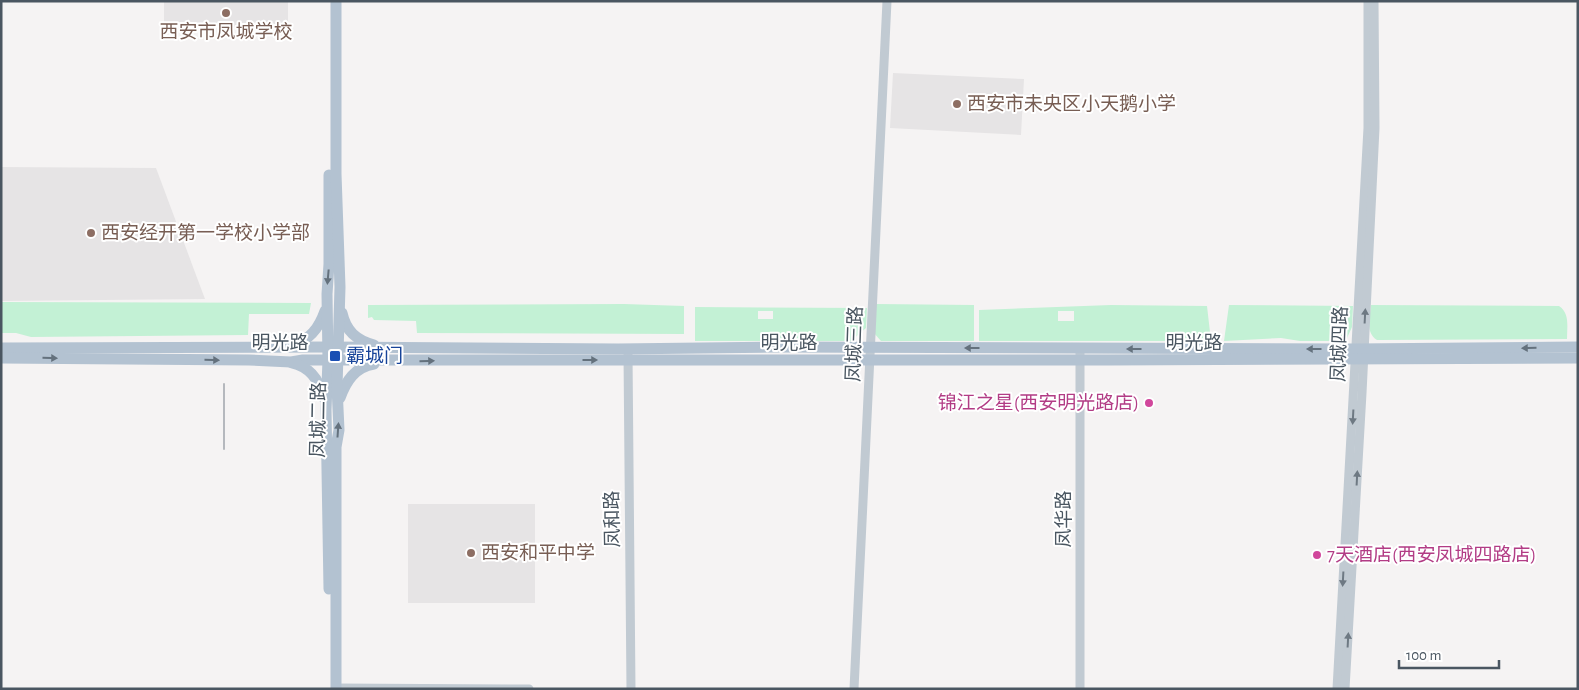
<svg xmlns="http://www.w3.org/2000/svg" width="1579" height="690" viewBox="0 0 1579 690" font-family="'Alegreya Sans','Noto Sans SC',sans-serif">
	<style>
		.education { fill: #e6e4e5 }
		.green { fill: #c3f1d5; fill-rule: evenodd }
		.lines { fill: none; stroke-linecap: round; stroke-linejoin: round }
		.minor { stroke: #c1cad2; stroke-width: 9 }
		.major { stroke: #b3c2d1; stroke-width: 11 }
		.rail { stroke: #b5b8bd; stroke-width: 2 }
		.oneway { fill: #64717d }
		.oneway2 { fill: #6e7983 }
		.education-dot { fill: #8d6e63; stroke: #fff; stroke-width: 2 }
		.transit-dot { fill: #1a4fb4; stroke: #fff; stroke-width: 2 }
		.hotel-dot { fill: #d1479c; stroke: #fff; stroke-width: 2 }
		.labels { text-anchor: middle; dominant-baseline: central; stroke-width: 4; stroke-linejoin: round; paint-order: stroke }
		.education-label { font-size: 19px; fill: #785e54; stroke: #fff; text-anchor: start }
		.street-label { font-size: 19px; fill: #4a5661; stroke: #fff }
		.transit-label { font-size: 19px; fill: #164399; stroke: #fff; text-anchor: start }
		.hotel-label { font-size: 19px; fill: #b23c85; stroke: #fff; text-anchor: end }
	</style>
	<rect width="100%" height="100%" fill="#f5f3f3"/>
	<g class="education">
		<polygon points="164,1 288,1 288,28 164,26"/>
		<polygon points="893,73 1024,79 1021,135 890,128"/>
		<polygon points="1,167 156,168 205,299 1,301"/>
		<rect x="408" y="504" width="127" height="99"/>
	</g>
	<g class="green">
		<polygon points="1,302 311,303 309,314 249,314 248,335 31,337 16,333 1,333"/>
		<polygon points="624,304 684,306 684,334 417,333 416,321 374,320 372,317 368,318 368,305"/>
		<polygon points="876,304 974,305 974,341 881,341 874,333"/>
		<path d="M1111,305L1207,306L1211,341H979V310ZM1058,311H1074V321H1058Z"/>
		<polygon points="1229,305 1353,306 1352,327 1347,338 1328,341 1300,341 1281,338 1224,341"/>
		<path d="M1371,305L1559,306C1570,313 1567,327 1567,339L1377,340C1365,333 1370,317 1371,305Z"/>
		<path d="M695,307L867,308L866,328L851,341H695ZM758,311H773V319H758Z"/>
	</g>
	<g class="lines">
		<g class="minor">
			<polyline points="1080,349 1080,689"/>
			<polyline points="628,354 631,689"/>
			<polyline points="336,688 529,689"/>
			<polyline points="854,689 887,1"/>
			<polyline points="1337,689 1368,128 1368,1"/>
			<polyline points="1345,689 1362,393 1375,128 1374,1"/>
		</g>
		<g class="major">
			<path d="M342,313C346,331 356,340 374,345"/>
			<path d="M293,345C310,340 319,328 325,311"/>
			<polyline points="1,348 328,347 618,349 774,347 1355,349 1578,347"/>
			<polyline points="1,358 249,360 291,362 303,360 1109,360 1578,358"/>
			<path d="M292,363C310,367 319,379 323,397"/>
			<path d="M340,398C346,381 355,367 374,364"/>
			<polyline points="329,589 326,410 328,360 327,294 329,264 329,175"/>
			<polyline points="336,689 336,447 339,430 337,387 340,287 336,174 336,1"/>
		</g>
		<polyline class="rail" points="224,449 224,384"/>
	</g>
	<defs><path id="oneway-solid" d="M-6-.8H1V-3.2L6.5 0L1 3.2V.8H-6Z" transform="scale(1.25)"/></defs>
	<g class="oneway">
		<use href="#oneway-solid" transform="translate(328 277) rotate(95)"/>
		<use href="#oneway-solid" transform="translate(972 348) rotate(-180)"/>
		<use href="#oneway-solid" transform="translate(1529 348) rotate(179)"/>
		<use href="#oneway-solid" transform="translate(1134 349) rotate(-180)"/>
		<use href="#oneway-solid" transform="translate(1314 349) rotate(-180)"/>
		<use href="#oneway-solid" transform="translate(50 358) rotate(1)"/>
		<use href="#oneway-solid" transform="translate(212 360) rotate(1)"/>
		<use href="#oneway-solid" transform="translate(590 360)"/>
		<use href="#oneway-solid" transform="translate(427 361) rotate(-2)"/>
		<use href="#oneway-solid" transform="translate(338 430) rotate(-86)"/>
	</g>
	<g class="oneway2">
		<use href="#oneway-solid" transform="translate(1365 316) rotate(-87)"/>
		<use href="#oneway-solid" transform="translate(1353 417) rotate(93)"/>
		<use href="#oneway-solid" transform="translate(1357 478) rotate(-87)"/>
		<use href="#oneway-solid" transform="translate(1343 579) rotate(93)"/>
		<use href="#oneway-solid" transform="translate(1348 640) rotate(-87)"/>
	</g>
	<g class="education-dot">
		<circle cx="226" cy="13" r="5"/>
		<circle cx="957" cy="104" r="5"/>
		<circle cx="91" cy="233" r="5"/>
		<circle cx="471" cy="553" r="5"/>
	</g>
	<rect class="transit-dot" x="329" y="350" width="12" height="12" rx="2.5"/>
	<g class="hotel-dot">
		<circle cx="1149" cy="403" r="5"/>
		<circle cx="1317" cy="555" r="5"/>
	</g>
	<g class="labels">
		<g class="education-label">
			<text x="226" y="32" text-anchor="middle">西安市凤城学校</text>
			<text x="967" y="104">西安市未央区小天鹅小学</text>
			<text x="101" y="233">西安经开第一学校小学部</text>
			<text x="481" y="553">西安和平中学</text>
		</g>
		<g class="street-label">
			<text x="280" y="343">明光路</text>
			<text x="789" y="343">明光路</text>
			<text x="1194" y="343">明光路</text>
			<text transform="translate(855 344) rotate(-88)">凤城三路</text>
			<text transform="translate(1340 344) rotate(-88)">凤城四路</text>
			<text transform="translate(319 420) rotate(-89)">凤城二路</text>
			<text transform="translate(613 519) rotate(-91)">凤和路</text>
			<text transform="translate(1064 519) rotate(-90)">凤华路</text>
		</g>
		<g class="transit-label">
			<text x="346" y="356">霸城门</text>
		</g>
		<g class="hotel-label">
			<text x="1139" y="403">锦江之星(西安明光路店)</text>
			<text x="1327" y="555" text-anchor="start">7天酒店(西安凤城四路店)</text>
		</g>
	</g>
	<rect width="1579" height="690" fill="none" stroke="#4a5661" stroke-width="5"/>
	<path d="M1399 660v8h100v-8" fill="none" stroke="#4a5661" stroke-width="2.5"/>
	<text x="1406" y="660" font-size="15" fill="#4a5661" stroke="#ffffff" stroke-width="4" paint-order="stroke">100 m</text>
</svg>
